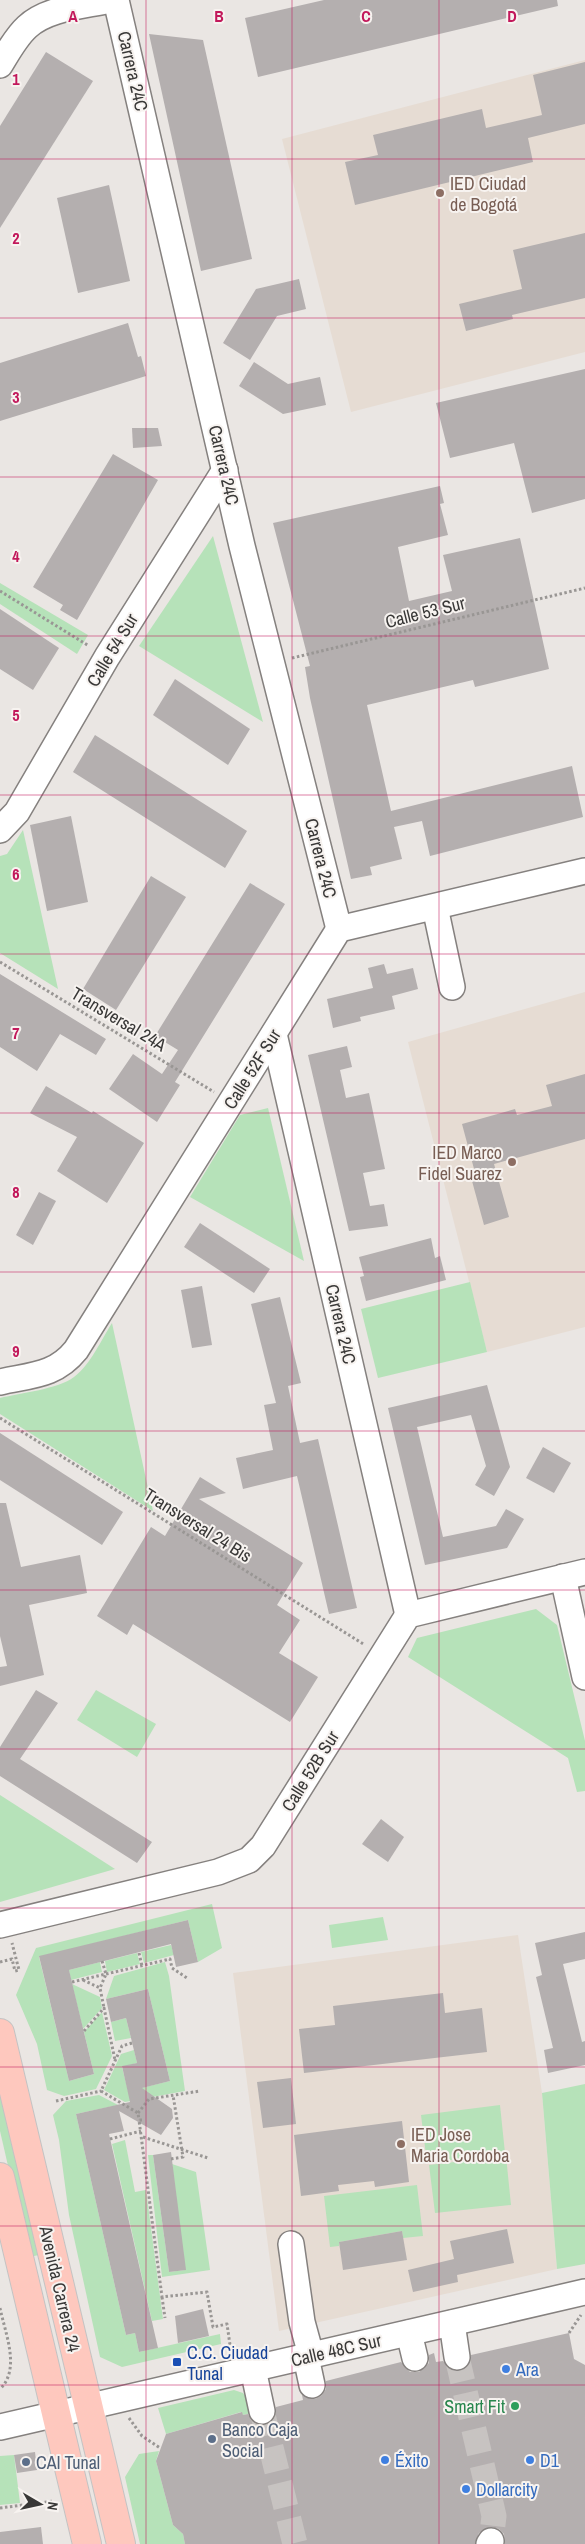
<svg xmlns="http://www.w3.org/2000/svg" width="585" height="2544" viewBox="0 0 585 2544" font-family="'Archivo Narrow',sans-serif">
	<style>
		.built { fill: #e6dcd3 }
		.green { fill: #b6e2b9 }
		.building { fill: #b4afaf }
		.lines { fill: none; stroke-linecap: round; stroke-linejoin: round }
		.minor-tunnel { stroke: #c7c3c1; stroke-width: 25; stroke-dasharray: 25 12; stroke-linecap: butt }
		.minor-casing { stroke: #85817f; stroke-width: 28 }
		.major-casing { stroke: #c4c3c3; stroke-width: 30 }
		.path { stroke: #999694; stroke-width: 3; stroke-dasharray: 2.5 2.5; stroke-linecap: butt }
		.minor { stroke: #fff; stroke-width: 25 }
		.major { stroke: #fec8be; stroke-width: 28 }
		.grid { fill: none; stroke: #c2185b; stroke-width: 1; stroke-opacity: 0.55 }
		.education-dot { fill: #8d6e63; stroke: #f7f3f0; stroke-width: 2 }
		.transit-dot { fill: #1a4fb4; stroke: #f7f3f0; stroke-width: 2 }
		.shop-dot { fill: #3f7fe0; stroke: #f7f3f0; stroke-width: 2 }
		.leisure-dot { fill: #2e9e5b; stroke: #f7f3f0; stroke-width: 2 }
		.service-dot { fill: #5c6f8a; stroke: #f7f3f0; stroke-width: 2 }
		.labels { text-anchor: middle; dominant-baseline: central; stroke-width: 4; stroke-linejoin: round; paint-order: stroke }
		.street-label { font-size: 18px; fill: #393837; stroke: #f7f3f0 }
		.education-label { font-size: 18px; fill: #785e54; stroke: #f7f3f0; text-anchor: start }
		.transit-label { font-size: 18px; fill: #164399; stroke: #f7f3f0; text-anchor: start }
		.shop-label { font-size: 18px; fill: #366cbe; stroke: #f7f3f0; text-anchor: start }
		.leisure-label { font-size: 18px; fill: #27864d; stroke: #f7f3f0; text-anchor: end }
		.service-label { font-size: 18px; fill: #4e5e75; stroke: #f7f3f0; text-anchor: start }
		.grid-label { font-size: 16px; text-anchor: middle; font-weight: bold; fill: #c2185b; stroke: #f7f3f0; stroke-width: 4; stroke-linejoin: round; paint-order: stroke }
	</style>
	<rect width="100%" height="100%" fill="#eae6e3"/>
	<g class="built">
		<polygon points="585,60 585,352 351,412 282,139"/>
		<polygon points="585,992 585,1327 487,1352 408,1042"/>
		<polygon points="518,1935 542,2093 557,2269 279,2331 233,1973"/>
	</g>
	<g class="green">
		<polygon points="213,536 263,722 139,646"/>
		<polygon points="0,583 88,635 77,654 0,604"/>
		<polygon points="23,830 58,989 0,953 0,856 7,854"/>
		<polygon points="268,1108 304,1261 190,1197 240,1115"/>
		<polygon points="470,1282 487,1352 378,1378 361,1309"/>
		<path d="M112,1323L153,1511L0,1414V1398C21,1393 58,1389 74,1377C91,1364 101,1340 112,1323Z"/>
		<polygon points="536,1609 557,1625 585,1741 585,1791 577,1792 568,1758 408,1657 417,1638"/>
		<polygon points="96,1690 156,1724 137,1757 77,1720"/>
		<polygon points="0,1795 115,1869 0,1902"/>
		<polygon points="212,1904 222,1948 198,1962 188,1920 39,1957 69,2081 94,2074 84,2032 102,2012 112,2056 96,2089 64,2096 47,2090 37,2044 16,1995 36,1948"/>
		<polygon points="383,1917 388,1940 332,1948 329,1925"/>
		<polygon points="171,1945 174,1955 144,1963 141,1952"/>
		<polygon points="137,1953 140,1964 107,1972 105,1961"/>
		<polygon points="100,1962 102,1972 71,1980 69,1970"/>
		<polygon points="165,1962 169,1976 185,2091 125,2102 104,2090 121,2054 134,2050 137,2063 122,2067 128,2091 170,2081 148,1989 106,1999 114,1976"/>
		<polygon points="72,1984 100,1997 102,2008 83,2029"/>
		<polygon points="126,2018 131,2038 115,2041 111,2022"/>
		<polygon points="0,2063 44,2254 29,2257 0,2131"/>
		<polygon points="585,2084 585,2264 557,2269 542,2093"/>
		<polygon points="99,2095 118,2105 76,2114 126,2335 135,2333 139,2352 220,2334 221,2344 122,2367 100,2357 69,2215 59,2140 53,2115 66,2101"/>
		<polygon points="500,2105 505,2153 427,2163 421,2115"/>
		<polygon points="125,2140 135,2192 146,2190 163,2319 152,2321 112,2144"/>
		<polygon points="148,2155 153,2155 169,2272 185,2270 172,2164 196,2172 210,2270 162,2277"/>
		<polygon points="506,2156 511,2205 435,2213 429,2165"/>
		<polygon points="417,2185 423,2236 403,2238 402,2231 339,2242 339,2246 330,2247 324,2196"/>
		<polygon points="234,2390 243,2393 257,2412 243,2415 241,2412 166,2434 158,2408"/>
		<polygon points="159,2451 156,2461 173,2525 183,2534 185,2544 140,2544 125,2477 139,2454"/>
		<polygon points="14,2455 20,2503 0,2505 0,2456"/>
	</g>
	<g class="building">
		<polygon points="324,0 557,0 558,6 258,77 245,18"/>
		<polygon points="149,34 203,40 252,259 201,271"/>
		<polygon points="46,52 93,81 0,228 0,126"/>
		<polygon points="585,62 585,124 528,138 533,162 355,205 345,162 378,155 373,135 482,109 486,128 542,115 533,75"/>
		<polygon points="109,185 130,281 78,293 57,198"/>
		<polygon points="585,233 585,298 512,315 513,319 466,331 459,304 522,289 513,250"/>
		<polygon points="299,279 306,309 277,316 250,360 223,343 256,289"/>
		<polygon points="128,323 138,357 141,356 146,376 0,421 0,363"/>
		<polygon points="254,362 288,384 320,377 326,405 283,414 239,386"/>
		<polygon points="585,369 585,499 532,513 514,443 450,458 436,403"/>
		<polygon points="132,428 158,428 162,446 133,448"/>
		<polygon points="113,454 158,480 77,620 60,610 63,605 33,587"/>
		<polygon points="440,486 444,503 440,504 448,535 398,547 409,601 452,591 443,555 520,538 549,669 475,687 473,680 367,705 391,811 572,766 583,817 430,856 422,821 394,827 402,859 370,867 372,875 351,879 310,698 305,667 310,666 273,523"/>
		<polygon points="0,609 59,648 33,690 0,669"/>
		<polygon points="175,679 250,729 228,765 153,715"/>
		<polygon points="95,735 247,831 225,868 73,772"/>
		<polygon points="71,816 88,902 47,911 30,825"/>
		<polygon points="151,876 186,897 116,1010 83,989"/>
		<polygon points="250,883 285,904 175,1082 180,1085 157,1122 109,1089 133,1054 162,1074 178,1050 155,1036"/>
		<polygon points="384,964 387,974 413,968 418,989 392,996 395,1009 360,1017 361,1021 333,1028 327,999 373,988 368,968"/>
		<polygon points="0,974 106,1039 96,1055 60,1034 37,1071 0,1047"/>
		<polygon points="347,1046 352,1067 340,1070 346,1098 369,1093 385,1169 363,1173 370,1206 384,1204 388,1226 349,1231 308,1055"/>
		<polygon points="585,1074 585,1139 494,1164 509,1217 484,1225 472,1181 477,1180 462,1124 515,1109 517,1115 552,1106 546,1085"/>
		<polygon points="46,1086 92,1113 93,1111 144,1143 107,1203 57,1171 77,1137 30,1113"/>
		<polygon points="39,1192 56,1201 33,1245 16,1235"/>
		<polygon points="200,1223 270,1269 254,1293 184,1247"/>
		<polygon points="431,1238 435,1258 440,1256 446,1280 366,1301 360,1277 364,1276 359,1257"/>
		<polygon points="202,1286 212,1345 192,1348 181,1290"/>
		<polygon points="280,1297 301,1383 288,1386 300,1443 318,1439 357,1608 329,1614 297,1476 243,1489 236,1458 273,1450 264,1405 276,1403 251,1304"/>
		<polygon points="487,1385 510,1467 494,1496 475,1485 486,1466 471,1415 417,1427 443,1537 496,1526 506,1509 524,1519 507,1548 425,1565 388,1408"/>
		<polygon points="0,1433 123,1512 102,1545 0,1480"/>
		<polygon points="543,1447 571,1463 554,1493 526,1478"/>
		<polygon points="200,1477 226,1493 199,1499 303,1563 277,1605 300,1620 279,1653 318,1677 290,1722 133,1624 127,1635 97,1616 151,1527 165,1536"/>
		<polygon points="0,1503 6,1503 21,1567 80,1555 87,1593 29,1605 44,1675 0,1686 0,1667 7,1666 0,1636"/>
		<polygon points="36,1690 58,1703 20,1759 152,1842 137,1863 0,1776 0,1747"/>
		<polygon points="381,1819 404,1837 388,1862 362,1844"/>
		<polygon points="188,1920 198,1962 176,1967 171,1944 69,1970 94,2074 69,2081 39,1956"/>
		<polygon points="585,1932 585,1959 563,1964 582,2042 585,2041 585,2065 548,2073 544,2050 553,2048 536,1977 542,1975 535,1943"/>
		<polygon points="148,1989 170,2081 142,2088 172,2109 173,2118 161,2135 119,2111 124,2131 109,2134 158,2348 139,2352 135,2333 126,2335 76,2114 130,2102 122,2066 137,2063 131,2038 126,2018 111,2022 106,1999"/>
		<polygon points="443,1993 445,2013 482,2008 487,2052 304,2073 299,2029 335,2025 333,2006"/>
		<polygon points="291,2078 296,2124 263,2128 257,2082"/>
		<polygon points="402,2121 409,2182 375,2187 374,2181 338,2185 339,2191 301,2196 294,2135"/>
		<polygon points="171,2152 186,2270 169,2272 153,2155"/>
		<polygon points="507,2229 514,2263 457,2275 458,2282 413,2292 408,2270 454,2259 450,2241"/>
		<polygon points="402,2231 407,2260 343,2270 339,2242"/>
		<polygon points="203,2309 209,2336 178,2343 175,2316"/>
		<polygon points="569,2333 574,2359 585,2365 585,2544 505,2544 504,2534 499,2529 491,2527 479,2533 475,2544 185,2544 183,2534 173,2525 156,2461 166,2434 242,2412 243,2415 248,2414 251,2420 257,2424 265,2425 275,2416 276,2407 303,2400 302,2395 315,2399 321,2396 326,2389 326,2381 401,2362 410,2372 419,2372 429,2363 429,2355 434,2353 436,2362 443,2361 451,2370 460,2371 470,2363 471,2355"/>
		<polygon points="35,2452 37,2470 17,2473 14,2455"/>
		<polygon points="41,2527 43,2544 0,2544 0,2532"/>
	</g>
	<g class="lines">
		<g class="minor-tunnel">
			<polyline points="457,2357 494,2516 491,2541"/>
			<polyline points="262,2411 295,2544"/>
		</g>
		<defs>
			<g id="minor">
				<polyline points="116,0 242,546 339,929"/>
				<path d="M0,65C8,52 16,37 27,27C47,8 84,6 110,0"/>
				<polyline points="0,830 17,812 107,657 225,470"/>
				<polyline points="435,907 452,987"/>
				<polyline points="274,1034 408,1615"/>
				<path d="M0,1382C31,1375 55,1376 76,1350L339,929L585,871"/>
				<polyline points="563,1577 585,1677"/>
				<polyline points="0,1925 218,1872 249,1860 263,1846 408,1615 585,1572"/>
				<polyline points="291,2244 302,2322 311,2355"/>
				<polyline points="452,2323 457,2357"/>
				<polyline points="409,2333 415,2358"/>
				<polyline points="306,2357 312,2385"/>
				<polyline points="253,2369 262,2411"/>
				<polyline points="0,2427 585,2292"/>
				<polyline points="489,2544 491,2541"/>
			</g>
			<g id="major">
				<polyline points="0,2033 121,2544"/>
				<polyline points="0,2177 87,2544"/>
			</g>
		</defs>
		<use href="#minor" class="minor-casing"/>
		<use href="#major" class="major-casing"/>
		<g class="path">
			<polyline points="0,591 89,646"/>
			<polyline points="292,658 585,588"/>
			<polyline points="0,962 214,1092"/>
			<polyline points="0,1418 365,1645"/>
			<polyline points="139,1953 142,1966"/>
			<polyline points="102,1961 106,1974 100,1988 104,2008"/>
			<polyline points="0,1962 12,1959 15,1971 19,1970 12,1943"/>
			<polyline points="83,1980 100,1988"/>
			<polyline points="72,1982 170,1959 172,1968 187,1978"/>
			<polyline points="84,2031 104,2008 115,2060"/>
			<polyline points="132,2043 122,2046 101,2091 138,2113 139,2120"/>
			<polyline points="56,2101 101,2091"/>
			<polyline points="138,2113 149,2099 200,2091"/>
			<polyline points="142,2120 139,2120 162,2297 207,2292 213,2327 227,2324 231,2352"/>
			<polyline points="143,2137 208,2158"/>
			<polyline points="110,2139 141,2131"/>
			<polyline points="171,2159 183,2157 173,2095"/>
			<polyline points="162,2297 165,2318"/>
			<path d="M0,2308C5,2333 21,2369 0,2389"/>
			<polyline points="569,2333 581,2315"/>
			<polyline points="129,2418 142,2436 160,2448"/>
			<polyline points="0,2508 54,2501"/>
		</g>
		<use href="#minor" class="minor"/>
		<use href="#major" class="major"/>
	</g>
	<path class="grid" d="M146,0V2544M292,0V2544M439,0V2544M0,159H585M0,318H585M0,477H585M0,636H585M0,795H585M0,954H585M0,1113H585M0,1272H585M0,1431H585M0,1590H585M0,1749H585M0,1908H585M0,2067H585M0,2226H585M0,2385H585"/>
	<g class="education-dot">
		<circle cx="440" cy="193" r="5"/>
		<circle cx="512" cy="1162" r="5"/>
		<circle cx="401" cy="2144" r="5"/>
	</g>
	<rect class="transit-dot" x="172" y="2357" width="10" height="10" rx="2.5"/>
	<g class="shop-dot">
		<circle cx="506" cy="2369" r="5"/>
		<circle cx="385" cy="2460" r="5"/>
		<circle cx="530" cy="2460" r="5"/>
		<circle cx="466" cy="2489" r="5"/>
	</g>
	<circle class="leisure-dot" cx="515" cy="2406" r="5"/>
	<g class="service-dot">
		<circle cx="212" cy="2439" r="5"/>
		<circle cx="26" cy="2462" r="5"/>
	</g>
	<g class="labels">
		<g class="street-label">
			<text transform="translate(133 71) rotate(77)">Carrera 24C</text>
			<text transform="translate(224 465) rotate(77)">Carrera 24C</text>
			<text transform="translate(425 612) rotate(-14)">Calle 53 Sur</text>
			<text transform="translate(112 650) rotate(-59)">Calle 54 Sur</text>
			<text transform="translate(321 858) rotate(76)">Carrera 24C</text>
			<text transform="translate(119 1019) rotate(31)">Transversal 24A</text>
			<text transform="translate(252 1069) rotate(-58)">Calle 52F Sur</text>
			<text transform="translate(341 1324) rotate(77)">Carrera 24C</text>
			<text transform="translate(198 1525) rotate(32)">Transversal 24 Bis</text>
			<text transform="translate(310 1771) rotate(-58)">Calle 52B Sur</text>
			<text transform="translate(60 2289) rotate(77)">Avenida Carrera 24</text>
			<text transform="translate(336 2350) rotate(-13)">Calle 48C Sur</text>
		</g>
		<g class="education-label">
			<text x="450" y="183">IED Ciudad<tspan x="450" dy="21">de Bogotá</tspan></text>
			<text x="502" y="1152" text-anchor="end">IED Marco<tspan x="502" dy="21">Fidel Suarez</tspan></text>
			<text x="411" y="2134">IED Jose<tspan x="411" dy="21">Maria Cordoba</tspan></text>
		</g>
		<g class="transit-label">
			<text x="187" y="2352">C.C. Ciudad<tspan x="187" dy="21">Tunal</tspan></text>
		</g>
		<g class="shop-label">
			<text x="516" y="2369">Ara</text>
			<text x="395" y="2460">Éxito</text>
			<text x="540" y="2460">D1</text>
			<text x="476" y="2489">Dollarcity</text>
		</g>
		<g class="leisure-label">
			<text x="505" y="2406">Smart Fit</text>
		</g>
		<g class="service-label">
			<text x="222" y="2429">Banco Caja<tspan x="222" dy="21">Social</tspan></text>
			<text x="36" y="2462">CAI Tunal</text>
		</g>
	</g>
	<g class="grid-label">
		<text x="73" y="22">A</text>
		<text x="219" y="22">B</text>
		<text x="366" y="22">C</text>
		<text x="512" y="22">D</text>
		<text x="16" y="85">1</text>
		<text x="16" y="244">2</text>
		<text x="16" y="403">3</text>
		<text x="16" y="562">4</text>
		<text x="16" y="721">5</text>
		<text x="16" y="880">6</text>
		<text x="16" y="1039">7</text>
		<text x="16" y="1198">8</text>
		<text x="16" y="1357">9</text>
	</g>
	<g transform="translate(40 2504) rotate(99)" stroke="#f7f3f0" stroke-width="4" paint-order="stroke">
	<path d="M0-4L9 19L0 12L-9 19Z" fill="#393837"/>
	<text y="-8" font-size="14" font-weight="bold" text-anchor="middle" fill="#393837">N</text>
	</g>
</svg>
